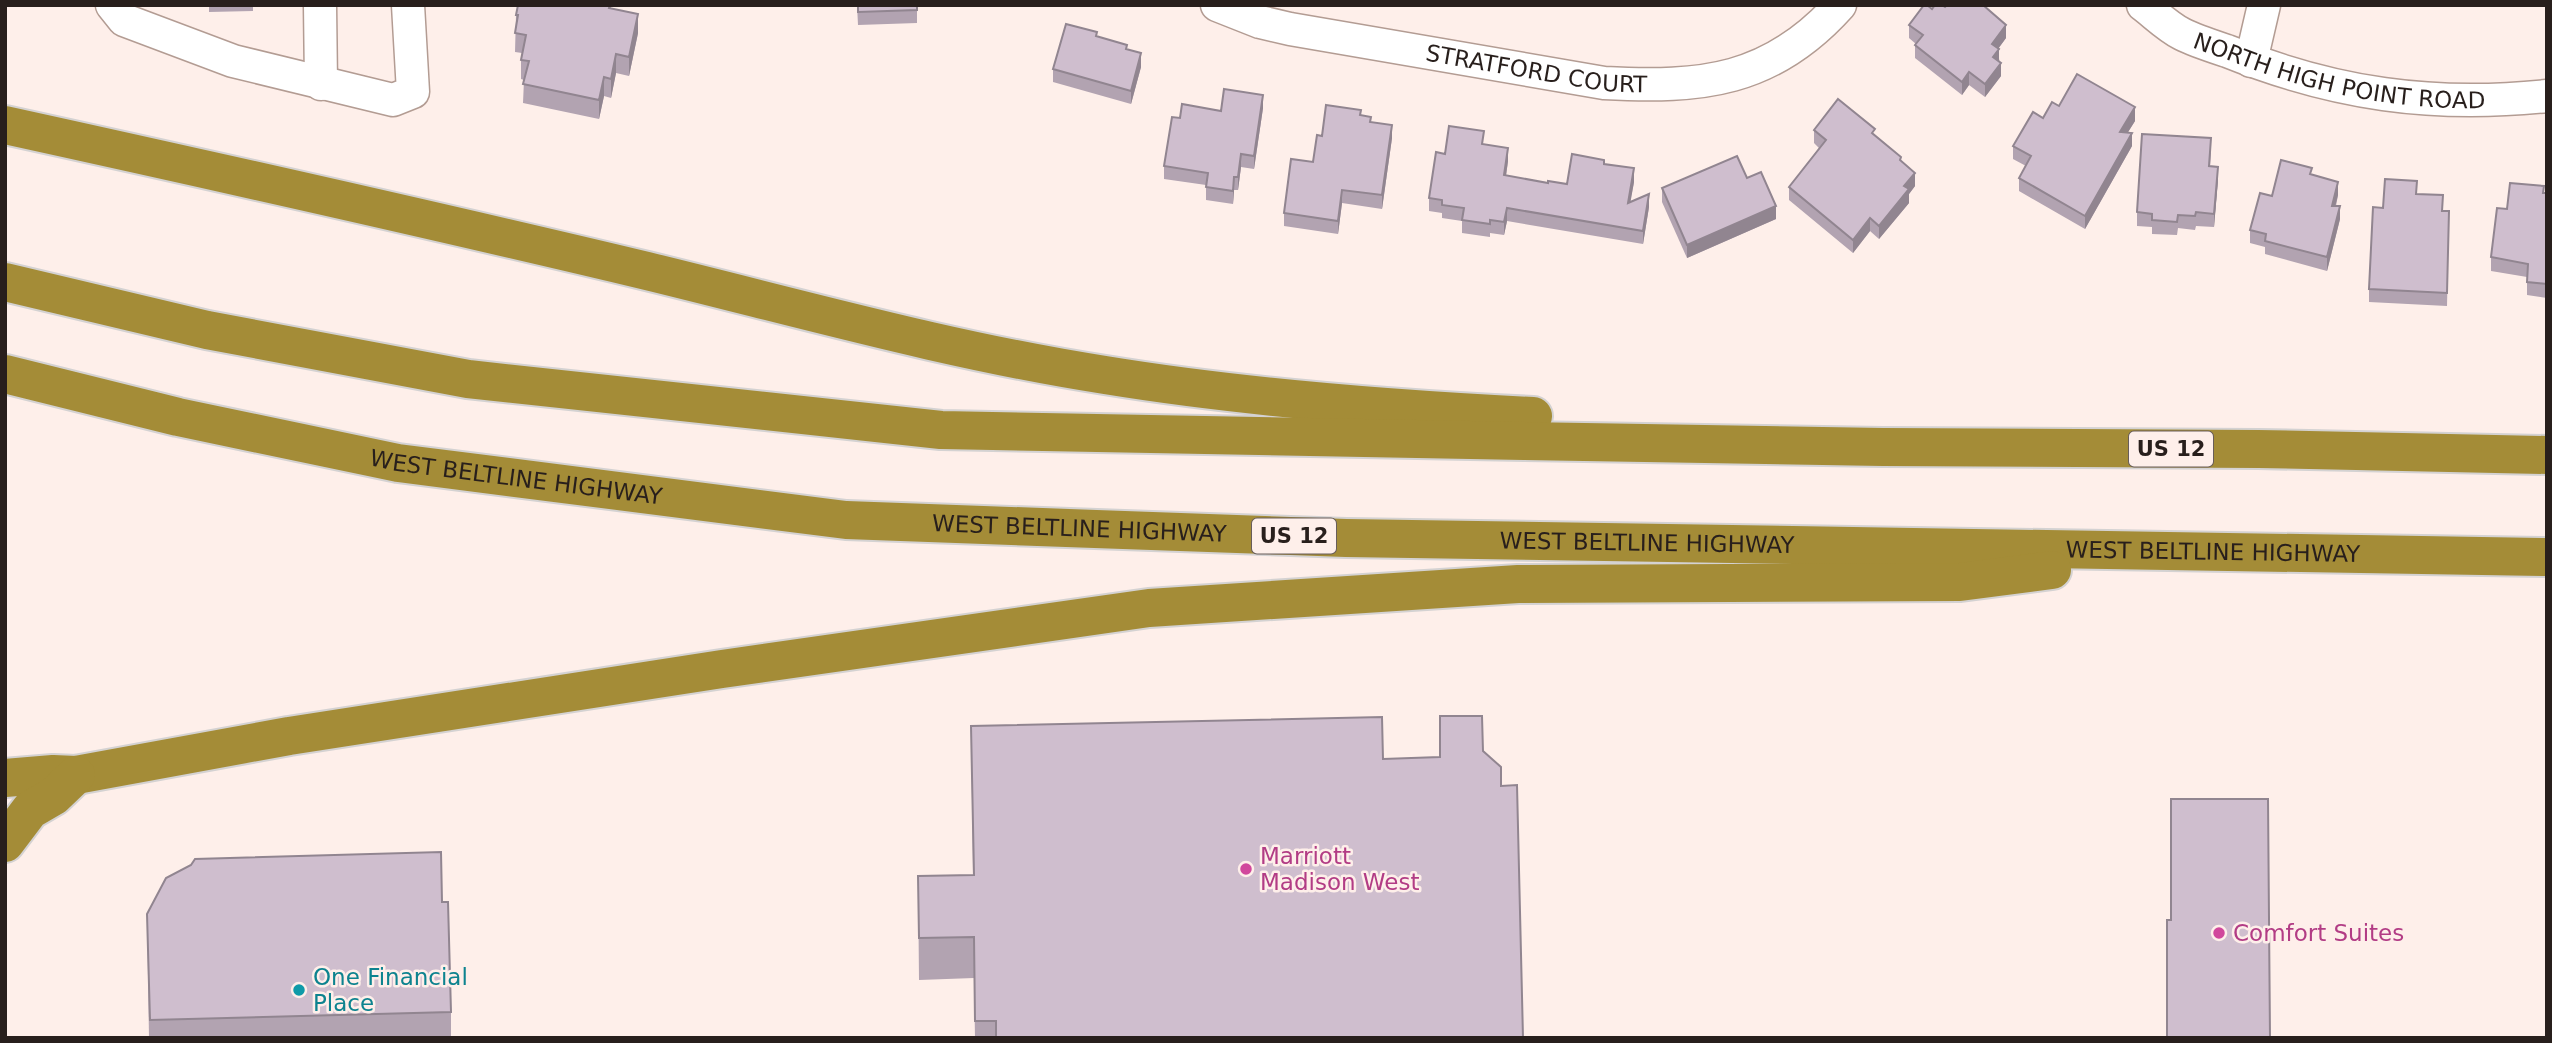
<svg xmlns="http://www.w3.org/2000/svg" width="2552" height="1043" viewBox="0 0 2552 1043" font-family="'DejaVu Sans',sans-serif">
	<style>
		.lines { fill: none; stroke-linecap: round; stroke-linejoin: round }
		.minor-casing { stroke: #b39c93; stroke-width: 35 }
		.highway-casing { stroke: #d4d2d2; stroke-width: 42 }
		.minor { stroke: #fff; stroke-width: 32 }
		.highway { stroke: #a48c37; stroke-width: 38 }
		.wall { fill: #b2a3b1 }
		.shaded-wall { fill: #918590 }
		.building { fill: #cfbece; stroke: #918590; stroke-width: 2 }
		.hotel-dot { fill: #d1479c; stroke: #feefea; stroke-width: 2.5 }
		.culture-dot { fill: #0f9aa8; stroke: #feefea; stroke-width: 2.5 }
		.labels { text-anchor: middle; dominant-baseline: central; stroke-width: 5; stroke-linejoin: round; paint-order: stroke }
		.shield { fill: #feefea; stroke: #685d5a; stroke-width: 2 }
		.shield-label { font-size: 21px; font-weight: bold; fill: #281f1c }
		.street-label { font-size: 23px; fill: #281f1c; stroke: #feefea }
		.hotel-label { font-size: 23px; fill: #b23c85; stroke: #feefea; text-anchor: start }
		.culture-label { font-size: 23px; fill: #0d838f; stroke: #feefea; text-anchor: start }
	</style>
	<rect width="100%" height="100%" fill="#feefea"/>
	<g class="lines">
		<defs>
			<g id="minor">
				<polyline points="112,5 124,20 233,61 393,100 413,92 408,5"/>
				<polyline points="320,5 321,84"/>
				<path id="s1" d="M1217,5L1260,22L1290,29L1604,83C1702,88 1771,82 1840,5"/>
				<path id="s2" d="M2143,5C2155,14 2168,27 2182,34C2196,41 2212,46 2227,51C2334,94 2432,108 2547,96"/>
				<polyline points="2251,61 2264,5"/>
			</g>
			<g id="highway">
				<path d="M5,125C219,172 433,220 647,271C799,308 950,351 1105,375C1246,398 1391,409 1533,416"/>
				<polyline points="5,282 207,330 468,379 941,430 1524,441 1883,447 2258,449 2547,455"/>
				<path id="s3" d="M5,374L178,417L398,463L846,520L1346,538L2547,557"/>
				<polyline points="5,778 53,774 76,775 289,736 722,669 1149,608 1518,584 1960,582 2052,570"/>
				<polyline points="5,843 30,810 54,796 76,775"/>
			</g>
		</defs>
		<use href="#minor" class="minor-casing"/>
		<use href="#highway" class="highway-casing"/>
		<use href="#minor" class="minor"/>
		<use href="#highway" class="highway"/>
	</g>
	<g class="wall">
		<polygon points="209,5 253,5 253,11 209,12"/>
		<polygon points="611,5 611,8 638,33 629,76 616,73 611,98 604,96 599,119 523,103 524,80 521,79 521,60 522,53 515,52 516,15"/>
		<polygon points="857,5 920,5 920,6 917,7 917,23 858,25"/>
		<polygon points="1945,7 2006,38 1998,49 2001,76 1985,97 1969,85 1962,95 1915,58 1915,45 1916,44 1909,38 1909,25 1932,9"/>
		<polygon points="1097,37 1127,49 1141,67 1131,104 1053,82 1053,69"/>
		<polygon points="2059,106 2135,121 2128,132 2132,146 2085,229 2019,191 2019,178 2026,166 2013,159 2013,146"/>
		<polygon points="1263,108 1254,169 1241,167 1238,190 1234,190 1233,204 1206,200 1206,185 1164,179 1164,166 1180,118 1221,111"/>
		<polygon points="1361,116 1392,138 1382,209 1342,203 1338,234 1284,226 1284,213 1313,162 1322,136"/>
		<polygon points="1814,130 1875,136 1901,161 1915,186 1909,194 1909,203 1879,239 1870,231 1853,253 1789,200 1789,187 1819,148 1814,143"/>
		<polygon points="1484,144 1508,161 1506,176 1548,183 1567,184 1604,164 1634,182 1630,202 1649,207 1643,244 1507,221 1504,235 1490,233 1490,237 1462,233 1462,221 1442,218 1442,213 1429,211 1429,198 1445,154"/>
		<polygon points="2211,152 2210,167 2218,180 2214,227 2196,226 2195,230 2178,228 2177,235 2152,234 2152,227 2137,226 2137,212"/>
		<polygon points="2312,175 2338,195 2336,206 2340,219 2327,271 2265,254 2265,247 2250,243 2250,230 2272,196"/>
		<polygon points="1747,178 1776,219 1687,258 1662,202 1662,188"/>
		<polygon points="2544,193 2547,193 2547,298 2527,295 2527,277 2491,271 2491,257 2507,209"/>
		<polygon points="2417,194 2443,211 2449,211 2447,306 2369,302 2369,289 2383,208"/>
		<polygon points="1440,716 1483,751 1501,786 1523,1038 975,1038 974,978 919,980 918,876 973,875 971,726 1383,759 1440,758"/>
		<polygon points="442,902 451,1012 451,1038 149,1038 147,914"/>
	</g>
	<g class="shaded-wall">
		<polygon points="638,14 638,33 629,76 629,57"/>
		<polygon points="2006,25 2006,38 1992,57 1992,44"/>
		<polygon points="1999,49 1999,63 1993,57"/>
		<polygon points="1141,53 1141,67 1131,104 1131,91"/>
		<polygon points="616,54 616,73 611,98 611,79"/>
		<polygon points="2001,63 2001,76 1985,97 1985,84"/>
		<polygon points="1969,72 1969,85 1962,95 1962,82"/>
		<polygon points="604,77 604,96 599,119 599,100"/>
		<polygon points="1263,95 1263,108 1254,169 1254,156"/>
		<polygon points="2135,107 2135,121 2120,145 2120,132"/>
		<polygon points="1392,125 1392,138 1382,209 1382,195"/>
		<polygon points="2132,133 2132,146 2085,229 2085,216"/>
		<polygon points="1508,148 1508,161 1504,189 1504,175"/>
		<polygon points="1241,154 1241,167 1238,190 1238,177"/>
		<polygon points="2218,167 2218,180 2214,227 2214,214"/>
		<polygon points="1634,168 1634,182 1628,216 1628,203"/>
		<polygon points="1915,173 1915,186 1909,194 1909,203 1879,239 1879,226 1904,186"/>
		<polygon points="1234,177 1234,190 1233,204 1233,191"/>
		<polygon points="2338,182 2338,195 2332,219 2332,206"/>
		<polygon points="1342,190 1342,203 1338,234 1338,221"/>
		<polygon points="1649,194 1649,207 1643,244 1643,231"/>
		<polygon points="1776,206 1776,219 1687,258 1687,245"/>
		<polygon points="2340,206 2340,219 2327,271 2327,257"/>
		<polygon points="1507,208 1507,221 1504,235 1504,222"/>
		<polygon points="1870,218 1870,231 1853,253 1853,240"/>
	</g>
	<g class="building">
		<polygon points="518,5 610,5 609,8 638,14 629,57 616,54 611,79 604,77 599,100 523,84 529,61 521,60 526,35 515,33 518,15 516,15"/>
		<polygon points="858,5 917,5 917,10 858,12"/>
		<polygon points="1924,5 1927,5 1932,9 1935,5 1942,5 1945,7 1947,5 1983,5 2006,25 1992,44 1999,49 1993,57 2001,63 1985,84 1969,72 1962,82 1915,45 1923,35 1909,25"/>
		<polygon points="1066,24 1097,32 1096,36 1127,45 1126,49 1141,53 1131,91 1053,69"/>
		<polygon points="2077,74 2135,107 2120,132 2132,133 2085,216 2019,178 2031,156 2013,146 2033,112 2043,118 2052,102 2059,106"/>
		<polygon points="1224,89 1263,95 1254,156 1241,154 1238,177 1234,177 1233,191 1206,187 1208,173 1164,166 1172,117 1180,118 1182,104 1221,111"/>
		<polygon points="1838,99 1875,129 1872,133 1901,157 1900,160 1915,173 1904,186 1909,189 1879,226 1870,218 1853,240 1789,187 1826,140 1814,130"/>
		<polygon points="1326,105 1361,110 1360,115 1371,117 1370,122 1392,125 1382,195 1342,190 1338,221 1284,213 1291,159 1313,162 1317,135 1322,136"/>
		<polygon points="1449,126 1484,131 1482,144 1508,148 1504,175 1548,183 1548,181 1567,184 1572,154 1604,160 1604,164 1634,168 1628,203 1649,194 1643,231 1507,208 1504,222 1490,220 1490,224 1462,220 1464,208 1442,205 1442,200 1429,198 1436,152 1445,154"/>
		<polygon points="2142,134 2211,138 2209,166 2218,167 2214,214 2196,212 2195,216 2178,215 2177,222 2152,220 2152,214 2137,212"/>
		<polygon points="1737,156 1747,178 1761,172 1776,206 1687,245 1662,188"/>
		<polygon points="2281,160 2312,168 2310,174 2338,182 2332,206 2340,206 2327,257 2265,241 2266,234 2250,230 2260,193 2272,196"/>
		<polygon points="2385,179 2417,181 2416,194 2443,195 2442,211 2449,211 2447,293 2369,289 2373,207 2383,208"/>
		<polygon points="2510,183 2544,186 2543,193 2547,193 2547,284 2527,282 2528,264 2491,257 2497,208 2507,209"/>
		<polygon points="1440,716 1482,716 1483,751 1501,767 1501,786 1517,785 1523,1038 996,1038 996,1021 975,1021 974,937 919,938 918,876 974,875 971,726 1382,717 1383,759 1440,757"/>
		<polygon points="2171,799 2268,799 2270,1038 2167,1038 2167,920 2171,920"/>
		<polygon points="441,852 442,902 448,902 451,1012 150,1020 147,914 166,878 191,865 195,859"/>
	</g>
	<g class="hotel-dot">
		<circle cx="1246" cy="869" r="7"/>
		<circle cx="2219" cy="933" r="7"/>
	</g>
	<circle class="culture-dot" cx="299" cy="990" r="7"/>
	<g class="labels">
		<g class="shield">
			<rect x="2129" y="431.5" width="84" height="35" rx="5"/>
			<rect x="1252" y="518.5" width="84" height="35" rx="5"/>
		</g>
		<g class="shield-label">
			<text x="2171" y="449">US 12</text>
			<text x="1294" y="536">US 12</text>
		</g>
		<g class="street-label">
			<text stroke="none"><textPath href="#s2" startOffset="212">NORTH HIGH POINT ROAD</textPath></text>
			<text stroke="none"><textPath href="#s1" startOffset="327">STRATFORD COURT</textPath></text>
			<text stroke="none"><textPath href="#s3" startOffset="522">WEST BELTLINE HIGHWAY</textPath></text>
			<text stroke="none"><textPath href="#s3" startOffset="1088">WEST BELTLINE HIGHWAY</textPath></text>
			<text stroke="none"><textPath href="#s3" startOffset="1656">WEST BELTLINE HIGHWAY</textPath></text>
			<text stroke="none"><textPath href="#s3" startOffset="2222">WEST BELTLINE HIGHWAY</textPath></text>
		</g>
		<g class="hotel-label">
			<text x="1260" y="856">Marriott<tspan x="1260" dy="26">Madison West</tspan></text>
			<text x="2233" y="933">Comfort Suites</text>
		</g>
		<g class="culture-label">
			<text x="313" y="977">One Financial<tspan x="313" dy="26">Place</tspan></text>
		</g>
	</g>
	<rect width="2552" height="1043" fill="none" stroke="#281f1c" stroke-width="14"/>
</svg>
